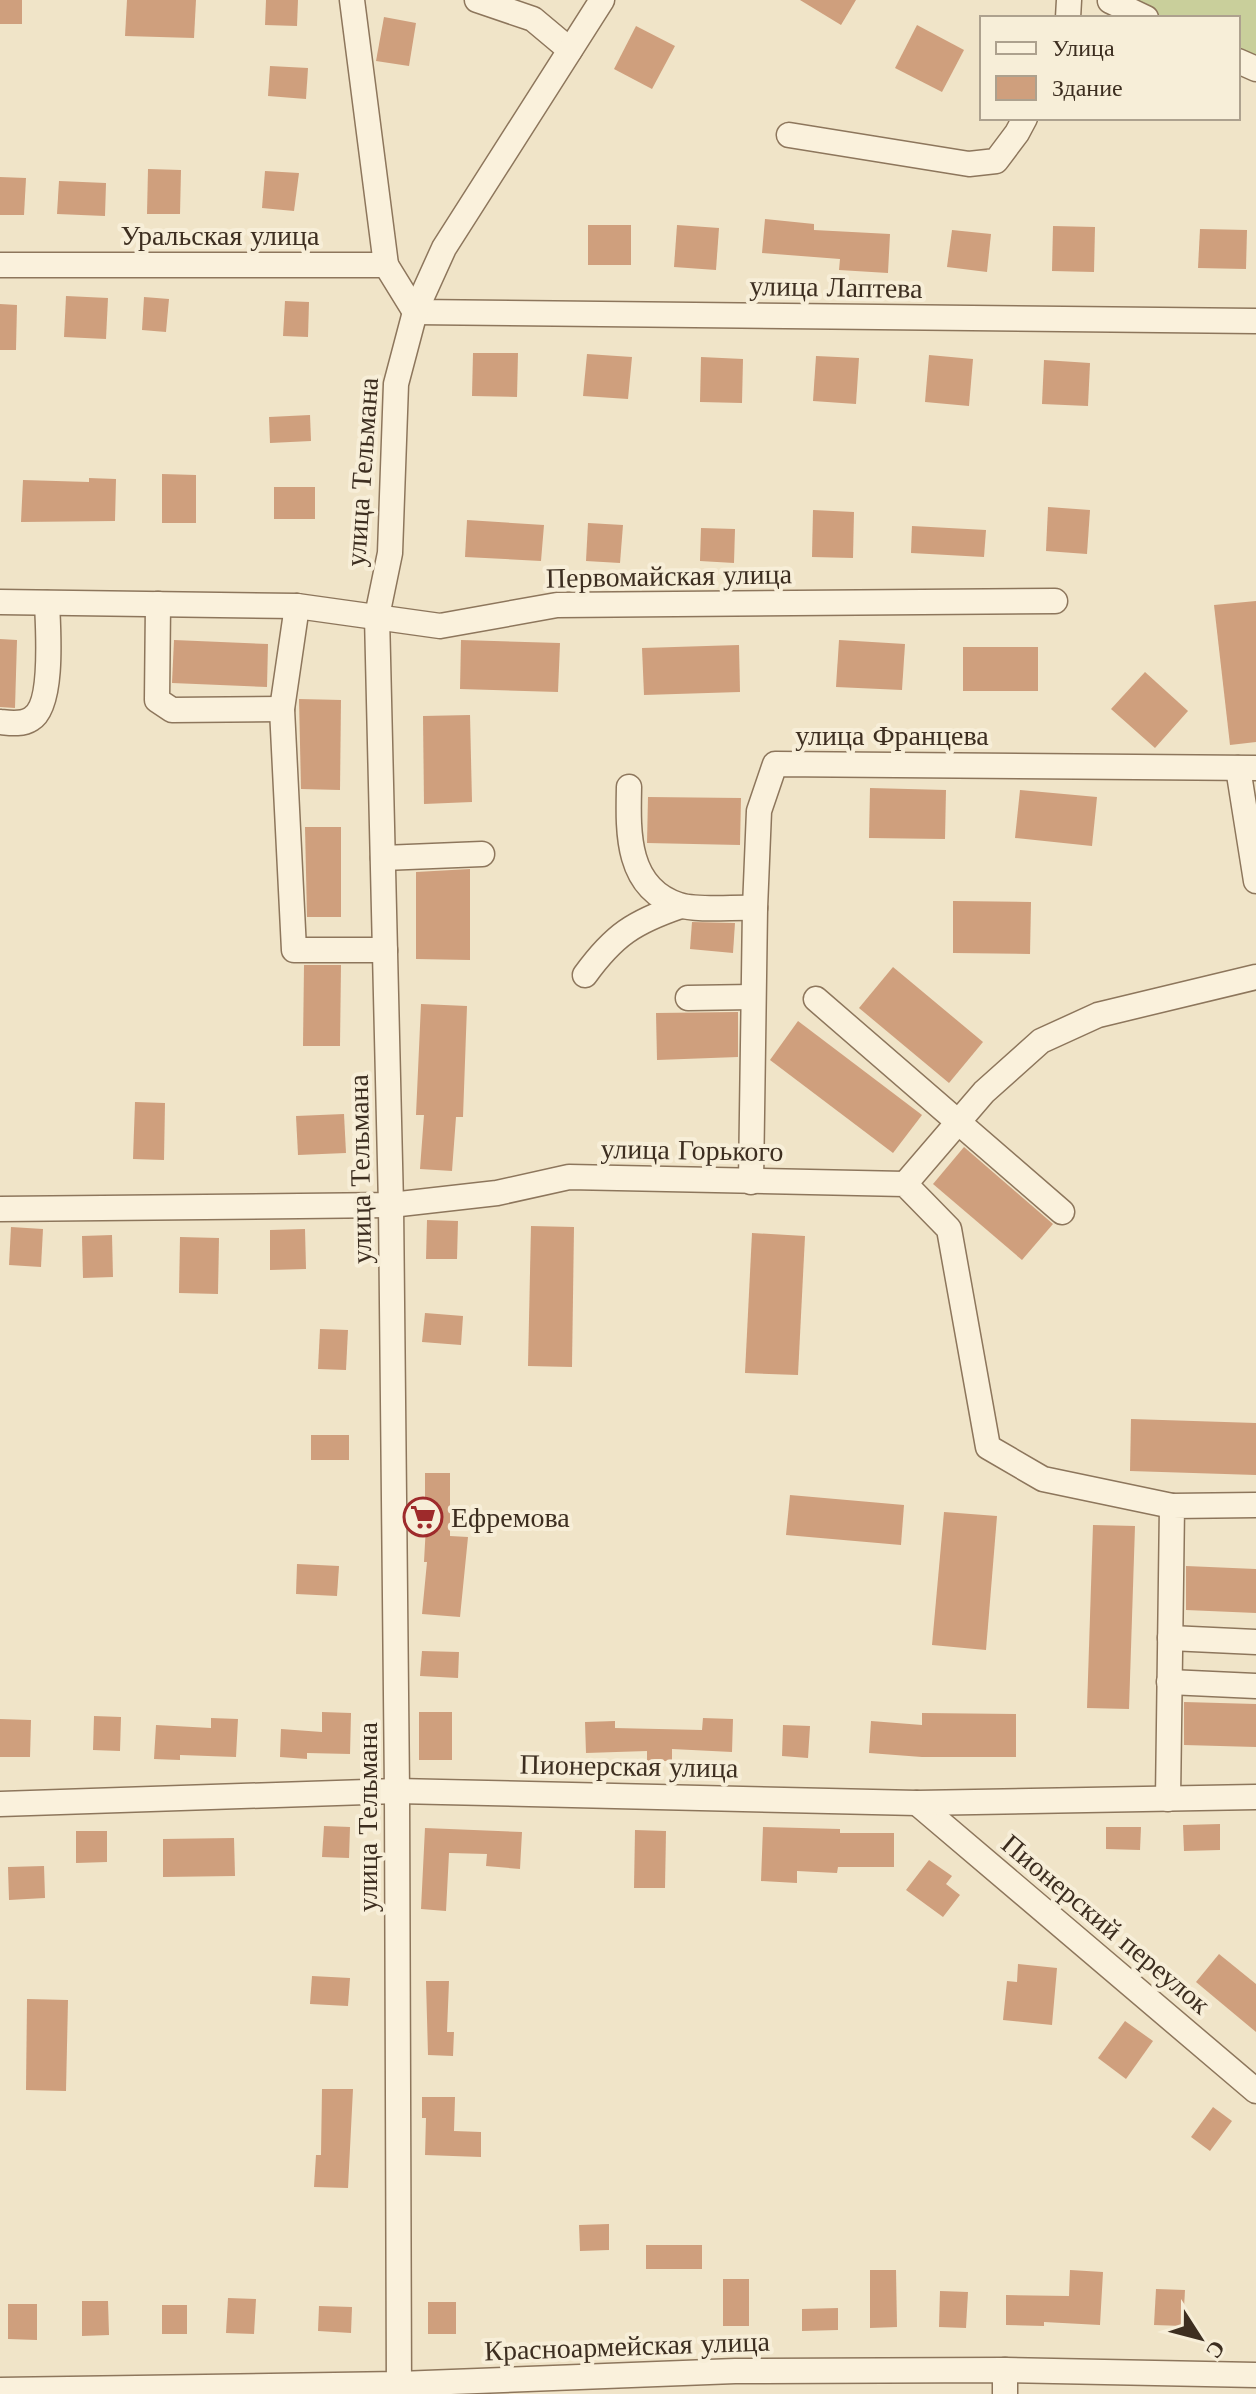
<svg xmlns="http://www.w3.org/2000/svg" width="1256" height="2394" viewBox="0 0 1256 2394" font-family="'Libre Baskerville',serif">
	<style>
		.garden { fill: #c9cf9b }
		.building { fill: #cf9f7d }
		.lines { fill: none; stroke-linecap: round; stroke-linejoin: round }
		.minor-casing { stroke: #8d765c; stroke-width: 27 }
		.minor { stroke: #faf1dc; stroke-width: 24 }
		.labels { text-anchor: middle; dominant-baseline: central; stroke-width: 8; stroke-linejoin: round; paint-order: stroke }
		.street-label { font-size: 28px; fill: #3d2e20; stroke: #f7eed8 }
		.poi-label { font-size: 28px; fill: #3d2e20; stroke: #f7eed8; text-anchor: start }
	</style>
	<rect width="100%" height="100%" fill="#f0e4c8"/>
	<polygon class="garden" points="1117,0 1256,0 1256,60 1238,52 1238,18 1165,18"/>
	<g class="building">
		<rect x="0" y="0" width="22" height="24"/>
		<polygon points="127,0 196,0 194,38 125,36"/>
		<polygon points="266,0 298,0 297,26 265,25"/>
		<polygon points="800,0 856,0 841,25"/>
		<polygon points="384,17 416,23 409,66 376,61"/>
		<polygon points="917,25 964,50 942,92 895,68"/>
		<polygon points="636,26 675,46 652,89 614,69"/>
		<polygon points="270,66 308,68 306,99 268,96"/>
		<polygon points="148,169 181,170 180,214 147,214"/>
		<polygon points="265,171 299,173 294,211 262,208"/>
		<polygon points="0,177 26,178 24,215 0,215"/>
		<polygon points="59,181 106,183 105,216 57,214"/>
		<polygon points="765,219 814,224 814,230 890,234 888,273 839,270 840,259 762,253"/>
		<rect x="588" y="225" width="43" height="40"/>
		<polygon points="677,225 719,228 716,270 674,267"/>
		<polygon points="1053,226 1095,227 1094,272 1052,271"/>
		<polygon points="1200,229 1247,230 1246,269 1198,268"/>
		<polygon points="952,230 991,234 987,272 947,267"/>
		<polygon points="66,296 108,298 106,339 64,337"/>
		<polygon points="144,297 169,299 166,332 142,330"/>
		<polygon points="285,301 309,302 308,337 283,336"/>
		<polygon points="0,304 17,305 16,350 0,350"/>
		<polygon points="473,353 518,353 517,397 472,396"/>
		<polygon points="587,354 632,357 628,399 583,396"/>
		<polygon points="929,355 973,359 969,406 925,402"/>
		<polygon points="816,356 859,358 856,404 813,401"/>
		<polygon points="701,357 743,359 742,403 700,402"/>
		<polygon points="1044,360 1090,363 1088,406 1042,404"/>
		<polygon points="310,415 311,441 270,443 269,417"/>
		<polygon points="162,474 196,475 196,523 162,523"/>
		<polygon points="89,478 116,479 115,521 21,522 23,480 89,482"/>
		<rect x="274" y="487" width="41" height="32"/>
		<polygon points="1048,507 1090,510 1087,554 1046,551"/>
		<polygon points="813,510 854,512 853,558 812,557"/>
		<polygon points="467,520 544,525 541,561 465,557"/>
		<polygon points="588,523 623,525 620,563 586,561"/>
		<polygon points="912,526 986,530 984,557 911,553"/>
		<polygon points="701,528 735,529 734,563 700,561"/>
		<polygon points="1256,601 1256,742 1230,745 1214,605"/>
		<polygon points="0,639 17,640 15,708 0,707"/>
		<polygon points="174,640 268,644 267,687 172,683"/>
		<polygon points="461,640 560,643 558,692 460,689"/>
		<polygon points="839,640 905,644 902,690 836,687"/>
		<polygon points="739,645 740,692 644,695 642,648"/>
		<rect x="963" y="647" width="75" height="44"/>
		<polygon points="1145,672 1188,711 1155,748 1111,709"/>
		<polygon points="299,699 341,700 340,790 301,789"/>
		<polygon points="470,715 472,802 424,804 423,716"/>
		<polygon points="870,788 946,790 945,839 869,838"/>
		<polygon points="1020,790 1097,797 1092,846 1015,838"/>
		<polygon points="648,797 741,798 740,845 647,843"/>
		<polygon points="305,827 341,827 341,917 307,917"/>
		<polygon points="470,869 470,960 416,959 416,872"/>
		<polygon points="953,901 1031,902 1030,954 953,953"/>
		<polygon points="692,922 735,923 733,953 690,949"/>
		<polygon points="304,965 341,965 340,1046 303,1046"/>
		<polygon points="893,967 983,1042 949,1083 859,1008"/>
		<polygon points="421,1004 467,1006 463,1117 456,1117 452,1171 420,1169 424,1115 416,1115"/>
		<polygon points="738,1012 738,1057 657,1060 656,1013"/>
		<polygon points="798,1021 922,1115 893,1153 770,1060"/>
		<polygon points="135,1102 165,1103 164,1160 133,1159"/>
		<polygon points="344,1114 346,1153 298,1155 296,1116"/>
		<polygon points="964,1147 1053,1224 1022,1260 933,1184"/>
		<polygon points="427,1220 458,1221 457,1259 426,1259"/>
		<polygon points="531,1226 574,1227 572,1367 528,1366"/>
		<polygon points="11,1227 43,1229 41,1267 9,1265"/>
		<polygon points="305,1229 306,1269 270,1270 270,1230"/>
		<polygon points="752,1233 805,1236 798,1375 745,1373"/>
		<polygon points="112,1235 113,1277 83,1278 82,1236"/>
		<polygon points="180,1237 219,1238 218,1294 179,1293"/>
		<polygon points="425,1313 463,1316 461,1345 422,1342"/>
		<polygon points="320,1329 348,1330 346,1370 318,1369"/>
		<polygon points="1131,1419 1256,1423 1256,1475 1130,1471"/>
		<rect x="311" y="1435" width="38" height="25"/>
		<polygon points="425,1473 450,1473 450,1536 468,1537 460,1617 422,1614 427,1562 424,1562 427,1507 425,1507"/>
		<polygon points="790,1495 904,1505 901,1545 786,1535"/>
		<polygon points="944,1512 997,1516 986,1650 932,1645"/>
		<polygon points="1093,1525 1135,1526 1129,1709 1087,1708"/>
		<polygon points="297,1564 339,1566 337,1596 296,1594"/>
		<polygon points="1186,1566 1256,1569 1256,1613 1186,1610"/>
		<polygon points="422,1651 459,1652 458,1678 420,1676"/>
		<polygon points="1184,1702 1256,1704 1256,1747 1184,1745"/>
		<polygon points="322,1712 351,1713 350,1754 307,1753 307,1759 280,1757 281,1729 322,1732"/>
		<rect x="419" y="1712" width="33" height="48"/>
		<polygon points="922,1713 1016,1714 1016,1757 922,1757 869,1753 871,1721 922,1725"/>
		<polygon points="94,1716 121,1717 120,1751 93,1750"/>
		<polygon points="211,1718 238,1719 236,1757 180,1755 180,1760 154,1759 156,1725 211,1728"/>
		<polygon points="703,1718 733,1719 732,1752 672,1749 672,1761 647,1761 647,1751 586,1753 585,1722 615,1721 615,1728 702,1730"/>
		<polygon points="0,1719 31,1720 30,1757 0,1757"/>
		<polygon points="783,1725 810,1726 808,1758 782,1756"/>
		<polygon points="1220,1824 1220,1850 1184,1851 1183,1825"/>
		<polygon points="324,1826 350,1827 349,1858 322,1857"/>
		<polygon points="763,1827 840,1829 840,1833 894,1833 894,1867 838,1867 837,1873 797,1871 797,1883 761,1881"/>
		<polygon points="1106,1827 1141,1827 1140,1850 1106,1849"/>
		<polygon points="425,1828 522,1832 520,1869 486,1866 487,1854 449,1853 446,1911 421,1909"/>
		<polygon points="635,1830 666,1831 665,1888 634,1888"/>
		<polygon points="76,1831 107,1831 107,1862 76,1863"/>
		<polygon points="234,1838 235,1876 163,1877 163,1839"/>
		<polygon points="929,1860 952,1876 946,1884 960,1895 943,1917 906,1890"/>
		<polygon points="44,1866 45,1898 9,1900 8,1867"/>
		<polygon points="1219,1954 1256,1984 1256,2032 1196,1982"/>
		<polygon points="1018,1964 1057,1968 1052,2025 1003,2020 1007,1981 1017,1982"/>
		<polygon points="312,1976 350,1978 348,2006 310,2004"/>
		<polygon points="426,1981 449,1981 447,2032 454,2032 453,2056 428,2055"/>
		<polygon points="27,1999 68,2000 66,2091 26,2090"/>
		<polygon points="1125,2021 1153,2041 1126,2079 1098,2058"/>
		<polygon points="322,2089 353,2089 348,2188 314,2187 316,2155 321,2155"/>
		<polygon points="422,2097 455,2097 454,2131 481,2132 481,2157 425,2155 426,2118 422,2118"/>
		<polygon points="1213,2107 1232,2121 1210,2151 1191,2137"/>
		<polygon points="609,2224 609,2250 580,2251 579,2225"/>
		<rect x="646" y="2245" width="56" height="24"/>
		<polygon points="870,2270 896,2270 897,2327 870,2328"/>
		<polygon points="1070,2270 1103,2272 1100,2325 1044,2322 1044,2326 1006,2325 1006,2295 1069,2296"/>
		<rect x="723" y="2279" width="26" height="47"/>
		<polygon points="1156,2289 1185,2290 1183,2326 1154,2325"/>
		<polygon points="940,2291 968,2292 966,2328 939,2327"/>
		<polygon points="228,2298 256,2299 254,2334 226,2333"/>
		<polygon points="82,2301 108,2301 109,2335 82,2336"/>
		<rect x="428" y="2302" width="28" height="32"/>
		<polygon points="8,2304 37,2304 37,2340 8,2339"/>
		<rect x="162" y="2305" width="25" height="29"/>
		<polygon points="319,2306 352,2307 351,2333 318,2331"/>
		<polygon points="838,2308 838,2330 802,2331 802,2309"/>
	</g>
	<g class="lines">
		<defs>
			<g id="minor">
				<polyline points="352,0 386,265"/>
				<polyline points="477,0 533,19 570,50"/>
				<polyline points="1110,1 1146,18"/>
				<polyline points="1068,18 1069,0"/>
				<polyline points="1238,61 1256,69"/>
				<polyline points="789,135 969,164 996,161 1017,133 1025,118"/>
				<polyline points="0,265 386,265 415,312 1256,321"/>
				<polyline points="0,602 297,606 440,626 557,605 1055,601"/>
				<polyline points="158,604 157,700 172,710 282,709"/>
				<polyline points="297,606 282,709 294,950 385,950"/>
				<path d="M0,722C10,723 22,725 31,719C54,706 48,627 47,603"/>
				<polyline points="1238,768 1256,881"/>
				<path d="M629,787C628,832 626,888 679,905C698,911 734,907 755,908"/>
				<polyline points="383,858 482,854"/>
				<path d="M585,975C614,935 634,922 681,906"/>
				<polyline points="688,998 753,997"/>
				<polyline points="816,999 1062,1212"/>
				<polyline points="751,1182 755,908 759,811 775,764 1256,768"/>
				<polyline points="905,1184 984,1092 1041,1041 1098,1015 1256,977"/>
				<polyline points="0,1209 391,1205 497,1193 569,1177 905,1184 949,1229 988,1447 1043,1479 1172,1506"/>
				<polyline points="1170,1638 1256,1642"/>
				<polyline points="1169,1682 1256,1686"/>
				<polyline points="1168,1799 1172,1506 1256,1505"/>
				<polyline points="917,1803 1256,2091"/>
				<polyline points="0,1804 397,1791 917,1803 1256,1797"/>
				<polyline points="0,2390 399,2384 735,2371 1005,2370 1256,2375"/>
				<polyline points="399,2394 397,1791 391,1205 377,616 390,553 396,384 415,312 444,248 602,0"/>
				<polyline points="1005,2394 1005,2370"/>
			</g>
		</defs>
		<use href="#minor" class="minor-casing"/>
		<use href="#minor" class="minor"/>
	</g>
	<defs>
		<symbol id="supermarket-ring" viewBox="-11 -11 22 22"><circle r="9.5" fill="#f7eed8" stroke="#9e2a2b" stroke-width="1.5"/><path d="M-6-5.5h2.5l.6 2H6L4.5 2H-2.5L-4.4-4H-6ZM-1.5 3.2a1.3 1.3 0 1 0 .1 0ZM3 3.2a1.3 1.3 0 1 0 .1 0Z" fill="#9e2a2b"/></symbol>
	</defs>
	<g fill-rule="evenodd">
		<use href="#supermarket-ring" x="401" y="1495" width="44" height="44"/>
	</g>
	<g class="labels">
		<g class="street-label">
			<text x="220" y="235">Уральская улица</text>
			<text transform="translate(836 287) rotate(1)">улица Лаптева</text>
			<text transform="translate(362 472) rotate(-86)">улица Тельмана</text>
			<text transform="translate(669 576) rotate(-1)">Первомайская улица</text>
			<text x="892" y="735">улица Францева</text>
			<text transform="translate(692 1150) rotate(1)">улица Горького</text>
			<text transform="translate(360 1169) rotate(-91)">улица Тельмана</text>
			<text transform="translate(629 1766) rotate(1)">Пионерская улица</text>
			<text transform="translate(367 1817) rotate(-90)">улица Тельмана</text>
			<text transform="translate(1106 1924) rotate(40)">Пионерский переулок</text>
			<text transform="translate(627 2346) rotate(-2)">Красноармейская улица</text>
		</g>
		<g class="poi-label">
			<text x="451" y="1517">Ефремова</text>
		</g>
	</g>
	<rect x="980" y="16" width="260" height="104" fill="#f7eed8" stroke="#ada18e" stroke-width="2"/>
	<rect x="996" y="42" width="40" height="12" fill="#faf1dc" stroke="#ada18e" stroke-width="2"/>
	<text x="1052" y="56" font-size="24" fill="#3d2e20">Улица</text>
	<rect x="996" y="76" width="40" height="24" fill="#cf9f7d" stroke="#ada18e" stroke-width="2"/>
	<text x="1052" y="96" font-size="24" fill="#3d2e20">Здание</text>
	<g transform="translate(1200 2338) rotate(126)" stroke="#f7eed8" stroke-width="6" paint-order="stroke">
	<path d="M0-6L14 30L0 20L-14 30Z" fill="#3d2e20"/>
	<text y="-12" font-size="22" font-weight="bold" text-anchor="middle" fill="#3d2e20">С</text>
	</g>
</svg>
